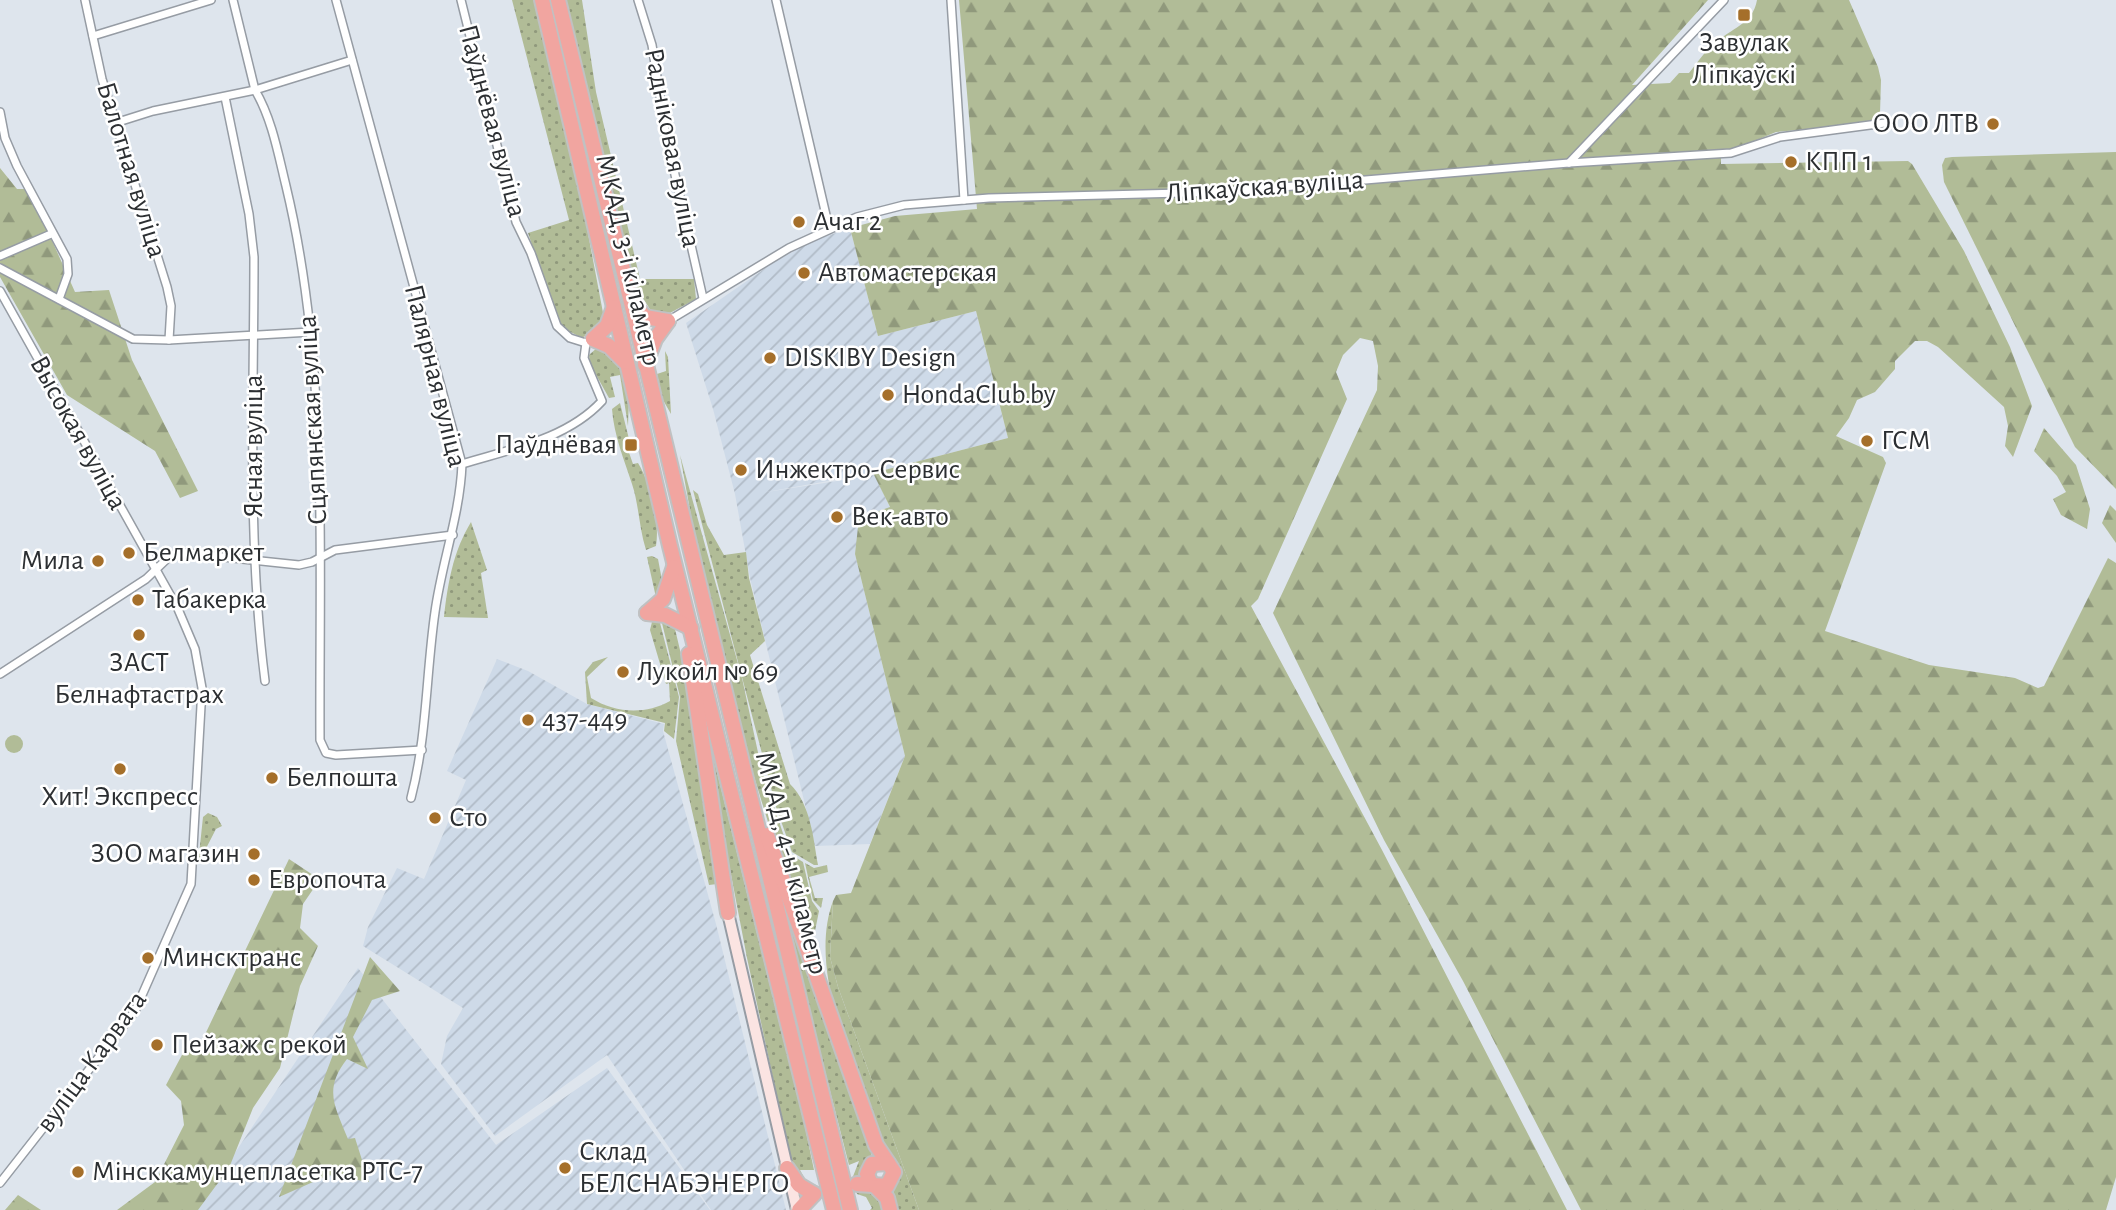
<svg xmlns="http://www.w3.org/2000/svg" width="2116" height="1210" viewBox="0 0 2116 1210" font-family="'Alegreya Sans',sans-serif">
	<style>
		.industrial { fill: url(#industrial-furrows) }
		.grass { fill: url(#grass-dots) }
		.forest { fill: url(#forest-firs) }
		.park { fill: #b1bc97 }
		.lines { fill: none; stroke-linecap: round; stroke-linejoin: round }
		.street-casing { stroke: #969ca4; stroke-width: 10 }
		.secondary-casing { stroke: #969ca4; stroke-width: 14 }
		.highway-casing { stroke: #c0c1c2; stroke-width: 18 }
		.street { stroke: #fff; stroke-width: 7 }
		.secondary { stroke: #fbe4e2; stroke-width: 10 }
		.highway { stroke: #f1a5a0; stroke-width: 14 }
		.poi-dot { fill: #a56f2a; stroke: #fff; stroke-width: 2.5 }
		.labels { text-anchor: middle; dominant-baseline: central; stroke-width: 5; stroke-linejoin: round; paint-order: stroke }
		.poi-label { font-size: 28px; fill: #2c2f32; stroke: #fff; text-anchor: start }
		.street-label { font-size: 28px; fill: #2c2f32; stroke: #fff }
	</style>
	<defs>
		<pattern id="industrial-furrows" width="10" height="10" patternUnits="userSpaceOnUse" patternTransform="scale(1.75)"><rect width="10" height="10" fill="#cedae8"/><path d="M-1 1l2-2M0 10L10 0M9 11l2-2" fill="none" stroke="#b1bbc7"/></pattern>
		<pattern id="grass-dots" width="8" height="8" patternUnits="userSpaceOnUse" patternTransform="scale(1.75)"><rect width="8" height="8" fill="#b1bc97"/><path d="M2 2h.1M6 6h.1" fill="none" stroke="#90997c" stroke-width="1.8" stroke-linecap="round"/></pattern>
		<pattern id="forest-firs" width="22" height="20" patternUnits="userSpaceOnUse" patternTransform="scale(1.75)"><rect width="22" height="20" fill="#b1bc97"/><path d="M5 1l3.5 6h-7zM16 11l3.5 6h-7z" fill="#90997c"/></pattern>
	</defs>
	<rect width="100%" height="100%" fill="#dee5ed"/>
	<g class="industrial">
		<polygon points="850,228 878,336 976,311 1008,438 873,473 761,493 875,475 890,508 855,554 905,756 870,844 815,846 750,578 735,494 713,409 686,323 773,263 810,242"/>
		<polygon points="497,659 528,671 587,704 664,724 663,731 716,924 786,1210 711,1210 607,1055 495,1136 441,1064 447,1036 463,1008 363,946 368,927 397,868 424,879 466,780 447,771"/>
		<polygon points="358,968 496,1145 607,1068 710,1210 197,1210"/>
	</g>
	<g class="grass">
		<polygon points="512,0 535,0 580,191 604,318 603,323 582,338 563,328 556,316 528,233 569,220"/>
		<polygon points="564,0 582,0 596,92 640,279 694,279 696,299 668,314 653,314 634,284"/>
		<polygon points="598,347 618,360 629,397 628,426 620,375 610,377 615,397 609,398 590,364 589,355"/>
		<polygon points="665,351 668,357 671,414 663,400 657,374 666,371"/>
		<path d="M620,403L630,443L626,444L633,464L638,463C651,484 660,522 656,546L646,550C639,528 639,505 632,484C624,459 614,436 612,409Z"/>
		<polygon points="680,455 742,678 762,771 790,854 803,862 812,901 819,911 814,936 810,936 797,901 798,891 780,861 748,757 696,543"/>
		<path d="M693,490L698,494L707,525L724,555L746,552L749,578L765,641L750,655L790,784C811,805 813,837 818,865H814L792,852L776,807Z"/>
		<path d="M471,522L487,570L481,573L488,618L444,617C448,582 453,552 471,522Z"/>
		<polygon points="652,556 658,559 664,591 657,602 647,557"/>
		<path d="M659,619L679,697L674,739L664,731L665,723L587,704L585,672L593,662L608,657L587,677L591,698C615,713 645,715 670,701L669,683L666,684L650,630L652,622Z"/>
		<polygon points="661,619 675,629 689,688 717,884 709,885 676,741 680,697"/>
		<polygon points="709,740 805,1127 814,1170 800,1170 806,1181 816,1185 817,1188 812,1189 793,1170 747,958 714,786"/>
		<polygon points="208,813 217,817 222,826 216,829 198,864 203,817"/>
		<polygon points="805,863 814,868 827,865 828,872 809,877 815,898 823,898 821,908 813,900"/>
		<path d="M833,901L830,957L838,987L919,1210H897L893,1189L897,1177L884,1152L882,1138C855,1071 807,972 833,901Z"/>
		<path d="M788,906L872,1151C871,1163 864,1176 852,1179L859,1161L849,1165L783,907Z"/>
		<polygon points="856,1190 872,1192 884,1210 870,1210 872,1208 866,1197 857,1194"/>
	</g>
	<g class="forest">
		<path d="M959,0H1708L1632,85L1670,83L1679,73H1689C1697,63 1705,51 1715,43C1730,29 1753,24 1757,0H1849L1878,67L1881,80L1880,114L1866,124L1776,132L1721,155V164L1908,161L1912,164L1964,251L2010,347L2032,406L2013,457L2005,446L2008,426L2004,407L1938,347L1927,341H1915L1895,361V369L1875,392L1857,400L1849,418L1836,436L1883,457L1886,463L1825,631L1929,665L2015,678L2038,688L2044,686L2108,558L2116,563V1177L2106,1210H1581L1463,981L1384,840L1273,613L1377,390L1378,366L1373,341L1360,338L1343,355L1336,372L1347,399L1258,599L1251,606L1382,850L1567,1210H919L838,987L830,957L833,901L836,895L851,893L905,756L855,554L859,518L890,507L873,473L1008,438L976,311L878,336L850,228L895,216L977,209Z"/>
		<polygon points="2116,152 2116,489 2075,447 1944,182 1942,165 1945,158 1952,157"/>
		<polygon points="0,168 17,189 29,189 75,292 109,290 132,360 198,491 180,498 155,451 67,395 0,277"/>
		<polygon points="2044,428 2076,465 2090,509 2087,529 2061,515 2053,499 2066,492 2057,476 2034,451"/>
		<polygon points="2110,505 2116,511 2116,543 2102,523"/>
		<polygon points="289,859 316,877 316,885 303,904 300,928 318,946 300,986 280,1068 253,1108 229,1168 198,1210 117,1210 155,1182 184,1125 181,1101 166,1085 183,1053 199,1047"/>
		<path d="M370,957L400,991L372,1000L353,1037L368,1069L347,1059C323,1090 335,1106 348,1139L355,1138L369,1182L329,1175L279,1197Z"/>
		<polygon points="18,1195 41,1210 5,1210"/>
	</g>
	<circle class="park" cx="14" cy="744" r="9"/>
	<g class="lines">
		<defs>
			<g id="street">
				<polyline points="85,0 102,79 167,287 171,306 169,340"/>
				<path d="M233,0L255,90C272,119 278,153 286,186C329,365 319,556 320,740L326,753L336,755L422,750"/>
				<path d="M336,0L462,464C460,515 442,561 435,612C426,674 427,737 411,798"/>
				<polyline points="461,0 516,222 531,253 557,326 570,338 586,343"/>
				<polyline points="638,0 652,45 666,135 703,298"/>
				<polyline points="776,0 829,228"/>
				<polyline points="951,0 964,200"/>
				<polyline points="93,36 211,0"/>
				<path d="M225,97L249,214L254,257C254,398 247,541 265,681"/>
				<polyline points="0,112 5,138 17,166 67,259 68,274 59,299"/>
				<polyline points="115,123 153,111 255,90 352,60"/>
				<polyline points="1569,163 1724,0"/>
				<polyline points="0,256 51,234"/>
				<polyline points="0,268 133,339 169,340 311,332"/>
				<polyline points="0,291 178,609 195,649 202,688 191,884 183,902 135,1011 0,1183"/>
				<polyline points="668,321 789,248 857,217 904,205 989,198 1221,192 1569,163 1731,153 1780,137 1885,123"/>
				<path d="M462,464C511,449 567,439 602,401L584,358L586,343"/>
				<polyline points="0,674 146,579 171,555 186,553 299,565 312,562 335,550 453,535"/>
			</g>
			<polyline id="secondary" points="728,913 797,1210"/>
			<g id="highway">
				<polyline points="542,0 670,546 834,1210"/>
				<polyline points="558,0 850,1210"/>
				<polyline points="632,302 645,317 668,321"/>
				<polyline points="593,339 609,346 625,362"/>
				<polyline points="593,339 607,326 614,307"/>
				<polyline points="645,365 655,339 668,321"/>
				<polyline points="647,613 663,599 674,567"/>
				<polyline points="647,613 665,615 691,628"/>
				<polyline points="689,654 728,913"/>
				<polyline points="767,835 876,1145 894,1172 887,1186 857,1184"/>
				<polyline points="787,1168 799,1185 814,1194"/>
				<polyline points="871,1184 867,1174 872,1164 888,1163"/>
				<polyline points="876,1187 887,1198 890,1210"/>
				<polyline points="799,1210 814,1194"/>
			</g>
		</defs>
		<use href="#street" class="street-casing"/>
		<use href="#secondary" class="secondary-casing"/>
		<use href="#highway" class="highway-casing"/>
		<use href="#street" class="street"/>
		<use href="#secondary" class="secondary"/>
		<use href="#highway" class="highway"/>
	</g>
	<g class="poi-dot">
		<rect x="1737" y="8" width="14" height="14" rx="3.5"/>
		<circle cx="1993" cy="124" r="7"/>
		<circle cx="1791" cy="162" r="7"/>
		<circle cx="799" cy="222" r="7"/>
		<circle cx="804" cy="273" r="7"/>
		<circle cx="770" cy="358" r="7"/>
		<circle cx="888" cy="395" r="7"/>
		<circle cx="1867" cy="441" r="7"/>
		<rect x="624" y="438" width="14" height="14" rx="3.5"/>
		<circle cx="741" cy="470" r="7"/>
		<circle cx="837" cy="517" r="7"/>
		<circle cx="129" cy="553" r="7"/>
		<circle cx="98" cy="561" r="7"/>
		<circle cx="138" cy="600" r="7"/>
		<circle cx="139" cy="635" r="7"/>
		<circle cx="623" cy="672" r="7"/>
		<circle cx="528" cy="720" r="7"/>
		<circle cx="120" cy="769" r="7"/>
		<circle cx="272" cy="778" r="7"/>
		<circle cx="435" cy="818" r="7"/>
		<circle cx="254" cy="854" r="7"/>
		<circle cx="254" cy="880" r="7"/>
		<circle cx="148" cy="958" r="7"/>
		<circle cx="157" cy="1045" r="7"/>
		<circle cx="565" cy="1168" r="7"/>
		<circle cx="78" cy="1172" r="7"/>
	</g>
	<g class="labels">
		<g class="poi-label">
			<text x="1744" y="43" text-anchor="middle">Завулак<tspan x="1744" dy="32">Ліпкаўскі</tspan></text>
			<text x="1979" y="124" text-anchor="end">ООО ЛТВ</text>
			<text x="1805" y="162">КПП 1</text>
			<text x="813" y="222">Ачаг 2</text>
			<text x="818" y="273">Автомастерская</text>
			<text x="784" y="358">DISKIBY Design</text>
			<text x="902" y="395">HondaClub.by</text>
			<text x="1881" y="441">ГСМ</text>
			<text x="617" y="445" text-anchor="end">Паўднёвая</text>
			<text x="755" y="470">Инжектро-Сервис</text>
			<text x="851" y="517">Век-авто</text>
			<text x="143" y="553">Белмаркет</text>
			<text x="84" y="561" text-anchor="end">Мила</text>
			<text x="152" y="600">Табакерка</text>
			<text x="139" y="663" text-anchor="middle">ЗАСТ<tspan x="139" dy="32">Белнафтастрах</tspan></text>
			<text x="637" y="672">Лукойл № 69</text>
			<text x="542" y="720">437-449</text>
			<text x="286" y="778">Белпошта</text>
			<text x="120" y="797" text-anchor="middle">Хит! Экспресс</text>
			<text x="449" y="818">Сто</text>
			<text x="240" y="854" text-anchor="end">ЗОО магазин</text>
			<text x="268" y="880">Европочта</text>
			<text x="162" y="958">Минсктранс</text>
			<text x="171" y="1045">Пейзаж с рекой</text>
			<text x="579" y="1152">Склад<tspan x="579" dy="32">БЕЛСНАБЭНЕРГО</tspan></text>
			<text x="92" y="1172">Мінсккамунцепласетка РТС-7</text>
		</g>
		<g class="street-label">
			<text transform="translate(492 121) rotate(75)">Паўднёвая вуліца</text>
			<text transform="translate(672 148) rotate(79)">Радніковая вуліца</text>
			<text transform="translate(131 170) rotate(73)">Балотная вуліца</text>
			<text transform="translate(1265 187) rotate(-4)">Ліпкаўская вуліца</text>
			<text transform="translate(628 260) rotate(77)">МКАД, 3-і кіламетр</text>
			<text transform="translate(435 376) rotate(76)">Палярная вуліца</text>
			<text transform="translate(313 420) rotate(-93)">Сцяпянская вуліца</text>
			<text transform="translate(78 433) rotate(61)">Высокая вуліца</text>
			<text transform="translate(254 446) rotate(-90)">Ясная вуліца</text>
			<text transform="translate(791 863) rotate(76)">МКАД, 4-ы кіламетр</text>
			<text transform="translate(92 1062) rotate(-54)">вуліца Карвата</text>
		</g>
	</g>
</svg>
